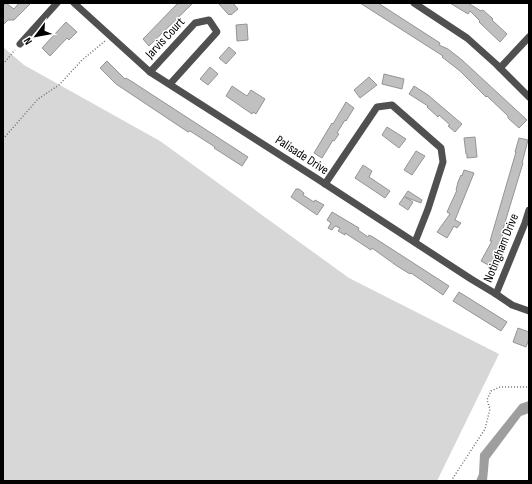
<svg xmlns="http://www.w3.org/2000/svg" width="532" height="484" viewBox="0 0 532 484" font-family="'Sofia Sans Condensed',sans-serif">
	<style>
		.green { fill: #d7d7d7 }
		.water { fill: #9e9e9e }
		.building { fill: #c0c0c0; stroke: #949494 }
		.lines { fill: none; stroke-linecap: round; stroke-linejoin: round }
		.path { stroke: #727272; stroke-width: 1.5; stroke-dasharray: 1 2; stroke-linecap: butt }
		.minor { stroke: #505050; stroke-width: 7 }
		.labels { text-anchor: middle; dominant-baseline: central; stroke-width: 3; stroke-linejoin: round; paint-order: stroke }
		.street-label { font-size: 13px; fill: #000; stroke: #fff }
	</style>
	<rect width="100%" height="100%" fill="#fff"/>
	<polygon class="green" points="3,47 24,65 160,141 349,278 499,354 437,481 3,481"/>
	<polygon class="water" points="529,401 529,413 521,416 489,459 487,481 476,481 479,474 480,454 520,404"/>
	<g class="building">
		<polygon points="6,3 14,9 19,3 31,3 14,20 8,20 3,25 3,6"/>
		<polygon points="178,3 193,3 149,46 143,39"/>
		<polygon points="218,3 233,3 238,9 231,15 230,14 229,15"/>
		<polygon points="360,3 378,3 440,43 439,45 448,49 462,60 527,120 519,128 508,118 508,116 487,96 486,97 460,71 442,57 443,56"/>
		<polygon points="450,3 468,3 481,11 483,10 493,19 492,20 507,34 500,42 479,22 480,21 470,11 468,14"/>
		<polygon points="66,22 77,32 69,40 67,38 50,56 42,48"/>
		<polygon points="247,24 248,40 237,41 236,25"/>
		<polygon points="229,47 236,53 226,64 219,58"/>
		<polygon points="107,61 125,79 126,78 131,81 248,157 242,166 214,148 215,147 190,131 188,132 116,84 100,68"/>
		<polygon points="210,67 218,74 208,85 200,79"/>
		<polygon points="384,74 404,79 402,89 382,84"/>
		<polygon points="369,77 377,85 360,98 354,90"/>
		<polygon points="232,86 247,96 251,90 265,99 256,114 253,112 252,114 226,96"/>
		<polygon points="414,86 428,95 462,124 455,132 448,126 450,125 439,115 438,117 427,107 428,106 409,94"/>
		<polygon points="346,102 354,108 346,121 345,120 337,133 339,134 334,141 333,140 322,158 314,153 332,123 333,124"/>
		<polygon points="387,127 406,139 399,148 382,135"/>
		<polygon points="475,137 477,157 467,158 467,154 466,154 464,138"/>
		<polygon points="519,138 528,140 522,163 523,163 503,229 504,230 502,237 497,253 490,266 481,261 492,241 490,241 516,152 515,152"/>
		<polygon points="416,151 425,156 412,175 404,170"/>
		<polygon points="363,165 372,171 369,177 390,191 385,198 355,178"/>
		<polygon points="464,170 474,173 455,220 461,223 457,228 454,226 447,238 437,232 450,214 447,212 457,190 456,190 458,182 461,175 462,176"/>
		<polygon points="296,189 299,189 304,193 303,195 314,202 315,200 324,205 317,215 291,197"/>
		<polygon points="408,191 422,200 421,203 405,197 413,202 408,210 399,204"/>
		<polygon points="332,212 359,228 358,230 368,237 369,235 373,237 449,286 443,295 411,273 410,274 397,266 372,248 371,250 345,233 345,235 338,231 340,228 335,226 332,230 328,228 331,223 327,220"/>
		<polygon points="459,292 507,322 501,331 453,301"/>
		<polygon points="518,328 529,332 529,339 526,347 513,342"/>
	</g>
	<g class="lines">
		<g class="path">
			<polyline points="3,64 15,50"/>
			<polyline points="3,139 38,99 59,85 82,60 105,41"/>
			<polyline points="451,481 485,429 490,409 487,400 491,391 500,387 529,387"/>
		</g>
		<g class="minor">
			<polyline points="74,3 150,72 316,178 471,279 496,294 512,305 529,311"/>
			<polyline points="414,3 467,38 496,64 529,97"/>
			<polyline points="20,44 57,3"/>
			<polyline points="500,68 529,37"/>
			<polyline points="150,72 195,23 209,20 217,32 170,84"/>
			<polyline points="325,184 377,107 392,105 441,148 443,162 428,209 415,242"/>
			<polyline points="496,294 525,223 529,210"/>
		</g>
	</g>
	<g class="labels">
		<g class="street-label">
			<text transform="translate(165 38) rotate(-47)">Jarvis Court</text>
			<text transform="translate(302 155) rotate(33)">Palisade Drive</text>
			<text transform="translate(501 248) rotate(-68)">Notingham Drive</text>
		</g>
	</g>
	<rect width="532" height="484" fill="none" stroke="#000000" stroke-width="8"/>
	<g transform="translate(36 36) rotate(238)" stroke="#ffffff" stroke-width="3" paint-order="stroke">
	<path d="M0-3L7 15L0 10L-7 15Z" fill="#000000"/>
	<text y="-6" font-size="11" font-weight="bold" text-anchor="middle" fill="#000000">N</text>
	</g>
</svg>
